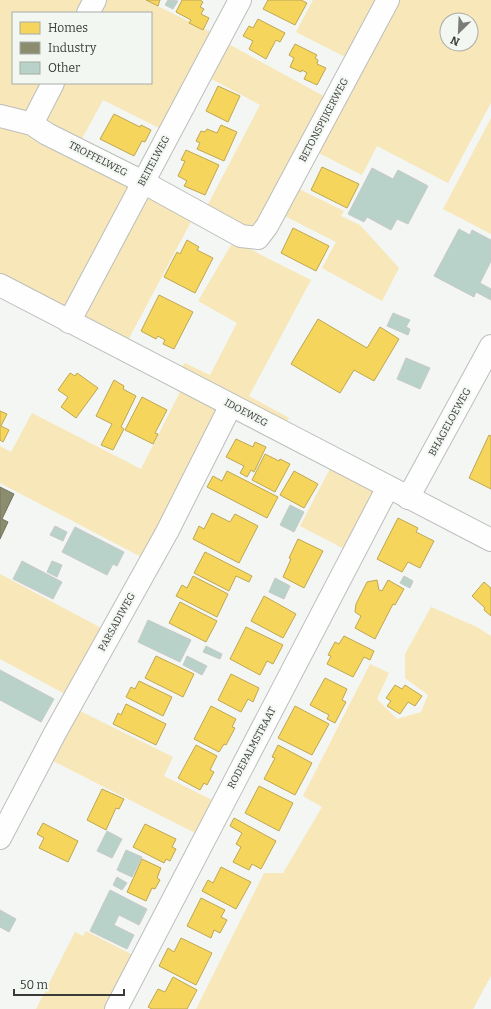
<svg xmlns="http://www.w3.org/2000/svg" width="491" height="1009" viewBox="0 0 491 1009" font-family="Bitter,serif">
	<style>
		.green { fill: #f7e7b9; fill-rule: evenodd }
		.homes { fill: #f6d55c; stroke: #bea752 }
		.industry { fill: #8c8c6e; stroke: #73745e }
		.building { fill: #b9d2c9; stroke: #c7c9c8 }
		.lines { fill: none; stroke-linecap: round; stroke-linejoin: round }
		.minor-casing { stroke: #bcbebc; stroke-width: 24 }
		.minor { stroke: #fdfefd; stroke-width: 22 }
		.labels { text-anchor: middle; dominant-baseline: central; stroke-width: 4; stroke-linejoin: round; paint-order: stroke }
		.street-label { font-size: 10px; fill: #3a3b39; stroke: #f2f7f2 }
	</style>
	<rect width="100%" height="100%" fill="#f3f6f3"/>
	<g class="green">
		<polygon points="0,0 89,0 83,13 13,13 13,83 46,83 28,114 0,110"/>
		<polygon points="100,0 145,0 215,34 163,130 103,100 79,144 38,118 56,83 151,83 151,13 93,13"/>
		<polygon points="313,0 381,0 351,60 296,32"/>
		<path d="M392,0H491V103L448,183L377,146L362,175L313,150ZM447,20H471V44H447Z"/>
		<polygon points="223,41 329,99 265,219 249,231 205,210 260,105 204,75"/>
		<polygon points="491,118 491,234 443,209"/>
		<polygon points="0,119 129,183 132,192 68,309 0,278"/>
		<polygon points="295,187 344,211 341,216 360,225 399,268 382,301 322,268 336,242 281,214"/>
		<polygon points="148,194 194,216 126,344 80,320"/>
		<polygon points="234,240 267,258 311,280 249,396 289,418 284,427 177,371 185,363 210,375 237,323 198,301"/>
		<polygon points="183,386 219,411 145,559 0,483 0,446 11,452 32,413 141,469"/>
		<polygon points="332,465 376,489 350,552 300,526"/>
		<polygon points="0,574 105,630 67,695 0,659"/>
		<polygon points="431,607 477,627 491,636 491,976 473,1009 196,1009 264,873 283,873 322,807 303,796 370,664 389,673 377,699 397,719 421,712 428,695 405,678 405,654"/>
		<polygon points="74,708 173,757 164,776 216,802 199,835 47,758"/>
		<polygon points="86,931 137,957 109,1009 36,1009 75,932 83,936"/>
	</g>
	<g class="homes">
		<polygon points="146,0 160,0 158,6"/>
		<polygon points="182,0 200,0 203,2 200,7 204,9 201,14 209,18 203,30 189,23 191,20 176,12"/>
		<polygon points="268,0 301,0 307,3 295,25 263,9"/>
		<polygon points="258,19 285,33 280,42 276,40 266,59 249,49 253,41 243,36 249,26 253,28"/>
		<polygon points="295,44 317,55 315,58 318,60 317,64 326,68 317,85 304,79 307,73 302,70 301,72 290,67 294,58 289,55"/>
		<polygon points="218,86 240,96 228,122 206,111"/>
		<polygon points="114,114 140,127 141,125 151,130 145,142 142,141 134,156 100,139"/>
		<polygon points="221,125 237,132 224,161 197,149 200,143 196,141 201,131 205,132 207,129 217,133"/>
		<polygon points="186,150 219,165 205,195 184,186 187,181 178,176 185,161 181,160"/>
		<polygon points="322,167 359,184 347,208 311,190"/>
		<polygon points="293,228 329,246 316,271 281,253"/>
		<polygon points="187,240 199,247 197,250 213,258 195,293 164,277 177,252 180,254"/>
		<polygon points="159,295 193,312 174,349 163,344 165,340 158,336 156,339 141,331"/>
		<polygon points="318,319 367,348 380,327 399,339 374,381 354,370 340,393 291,364"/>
		<polygon points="70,373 75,376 77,373 98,388 76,418 61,407 68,397 58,390"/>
		<polygon points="114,380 124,386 123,389 136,396 121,427 124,429 113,450 101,445 112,424 96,416"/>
		<polygon points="142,397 167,410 155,433 158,434 153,444 125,430"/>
		<polygon points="0,411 7,414 1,426 9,430 3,442 0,440"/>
		<polygon points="489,435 491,436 491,489 469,478"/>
		<polygon points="236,439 253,447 255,442 266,447 254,472 251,470 247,477 240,473 244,466 226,457"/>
		<polygon points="265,454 279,461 280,459 290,464 275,492 252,480"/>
		<polygon points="227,471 278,497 267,518 207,487 213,476 222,481"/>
		<polygon points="294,471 318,484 304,508 280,495"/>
		<polygon points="212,513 230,522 235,514 258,526 239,563 193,539 199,526 204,529"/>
		<polygon points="398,518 418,528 416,532 434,541 420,568 408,562 402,572 377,559"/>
		<polygon points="298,539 323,551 304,588 283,577 291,559 289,558"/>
		<polygon points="205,552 252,576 249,582 236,576 229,591 194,573"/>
		<polygon points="193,576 228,594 217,617 176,596 182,585 187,588"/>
		<polygon points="377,580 379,590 382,591 388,580 404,589 395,605 393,604 375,639 355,628 361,616 355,612 356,604 367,582"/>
		<polygon points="484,582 491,588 491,616 484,610 485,608 472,596"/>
		<polygon points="264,596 296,614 283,638 251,621"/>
		<polygon points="180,602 217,621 206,642 169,623"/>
		<polygon points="246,627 283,645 273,664 267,661 260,675 230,659"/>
		<polygon points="344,636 374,651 370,660 364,657 353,677 327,664 331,656 328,655 335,642 339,644"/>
		<polygon points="156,656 194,674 183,697 145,678"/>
		<polygon points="231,674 259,688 253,702 248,699 241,712 218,700"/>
		<polygon points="325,678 347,689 342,700 346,702 335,723 327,719 329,715 310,705"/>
		<polygon points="139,681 172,697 163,716 126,697 131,687 135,689"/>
		<polygon points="395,685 402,689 405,685 422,696 415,706 408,702 400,714 387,706 391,701 386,698"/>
		<polygon points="126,704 166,724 156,745 113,724 118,713 121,715"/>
		<polygon points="211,706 236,719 232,727 235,728 226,745 224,744 219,752 194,739"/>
		<polygon points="295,706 329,724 312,755 278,738"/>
		<polygon points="196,745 217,756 210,770 214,772 207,785 204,783 200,790 178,778"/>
		<polygon points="278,745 312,763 295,795 264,779 275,758 272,757"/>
		<polygon points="259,786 293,803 279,831 245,813"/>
		<polygon points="102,789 124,799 119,809 116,808 106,830 87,820"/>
		<polygon points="234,818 276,841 261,869 252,864 249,870 233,862 241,847 236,844 242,833 230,826"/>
		<polygon points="43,823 78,841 68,862 39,848 44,838 37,834"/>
		<polygon points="145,824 176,839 172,847 176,849 170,861 166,859 164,863 133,847"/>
		<polygon points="142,859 161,868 157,878 160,880 155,889 152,888 146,901 127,892"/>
		<polygon points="221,867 251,882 236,909 202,891 208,880 213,883"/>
		<polygon points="201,898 225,910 221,917 227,920 220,933 214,930 211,938 187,926"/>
		<polygon points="181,938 212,953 196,985 159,966 168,948 174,952"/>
		<polygon points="173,977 197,990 187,1009 152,1009 148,1007 158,989 165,992"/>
	</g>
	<polygon class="industry" points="0,487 14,494 2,519 8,522 0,539"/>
	<g class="building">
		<polygon points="168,0 178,1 173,9 165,5"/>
		<polygon points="372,168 393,179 398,170 428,186 408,224 397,219 391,230 367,217 364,222 348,214"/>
		<polygon points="459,229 470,235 472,230 491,240 491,261 480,283 491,289 491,300 476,292 474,297 434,276"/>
		<polygon points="393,313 410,320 406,327 410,329 408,335 387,326"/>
		<polygon points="406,358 430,368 420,389 397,379"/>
		<polygon points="290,505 304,512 294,532 280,525"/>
		<polygon points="55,526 67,532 63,541 50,535"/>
		<polygon points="75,527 124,552 117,566 113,564 107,575 62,552"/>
		<polygon points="22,561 62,582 53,599 13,579"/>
		<polygon points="52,561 62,565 57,577 47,572"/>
		<polygon points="404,576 413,581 410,588 400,583"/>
		<polygon points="275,578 290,586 284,599 269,592"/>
		<polygon points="148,620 191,640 180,662 138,642"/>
		<polygon points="206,646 222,654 220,659 203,652"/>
		<polygon points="187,656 207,666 202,675 183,665"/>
		<polygon points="0,670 54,699 41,722 0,700"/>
		<polygon points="107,831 122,839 112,858 97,851"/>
		<polygon points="126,850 142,857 132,877 117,870"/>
		<polygon points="117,877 127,883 122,890 113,885"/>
		<polygon points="110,890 147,909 139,925 119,915 114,925 134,935 127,949 90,931"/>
		<polygon points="0,910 16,919 9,932 0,927"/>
	</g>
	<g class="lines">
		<defs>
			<g id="minor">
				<polyline points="88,13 95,0"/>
				<polyline points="0,116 32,124 47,134 143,182 241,236 258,238 267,226 388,0"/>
				<polyline points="32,124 53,83"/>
				<polyline points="0,285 491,540"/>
				<polyline points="69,322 240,0"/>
				<polyline points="408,498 491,346"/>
				<polyline points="0,838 55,733 167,532 231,405"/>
				<polyline points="116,1009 388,487"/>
			</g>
		</defs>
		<use href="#minor" class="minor-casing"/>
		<use href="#minor" class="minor"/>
	</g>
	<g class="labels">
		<g class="street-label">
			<text transform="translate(324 120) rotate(-62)">BETONSPIJKERWEG</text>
			<text transform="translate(98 159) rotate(27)">TROFFELWEG</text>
			<text transform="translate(154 161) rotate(-62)">BEITELWEG</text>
			<text transform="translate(246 413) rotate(28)">IDOEWEG</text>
			<text transform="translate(450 422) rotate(-61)">BHAGELOEWEG</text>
			<text transform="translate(117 622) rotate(-61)">PARSADIWEG</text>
			<text transform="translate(252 748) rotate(-62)">RODEPALMSTRAAT</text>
		</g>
	</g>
	<rect x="12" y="12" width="140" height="72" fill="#f2f7f2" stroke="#a8aca8"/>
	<rect x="20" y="22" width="20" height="12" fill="#f6d55c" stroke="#a8aca8"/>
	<text x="48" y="32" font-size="12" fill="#3a3b39">Homes</text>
	<rect x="20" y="42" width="20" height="12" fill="#8c8c6e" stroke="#a8aca8"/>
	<text x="48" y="52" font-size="12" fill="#3a3b39">Industry</text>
	<rect x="20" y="62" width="20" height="12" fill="#b9d2c9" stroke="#a8aca8"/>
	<text x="48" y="72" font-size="12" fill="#3a3b39">Other</text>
	<g transform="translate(459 32) rotate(204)"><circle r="19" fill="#f2f7f2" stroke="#a8aca8"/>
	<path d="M0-3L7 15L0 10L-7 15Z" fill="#7b7c7a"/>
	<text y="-6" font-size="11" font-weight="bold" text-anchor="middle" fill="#3a3b39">N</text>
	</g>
	<path d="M14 989v6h110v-6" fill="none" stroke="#3a3b39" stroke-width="2"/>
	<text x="20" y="989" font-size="12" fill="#3a3b39" stroke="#f2f7f2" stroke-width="3" paint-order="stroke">50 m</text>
</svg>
